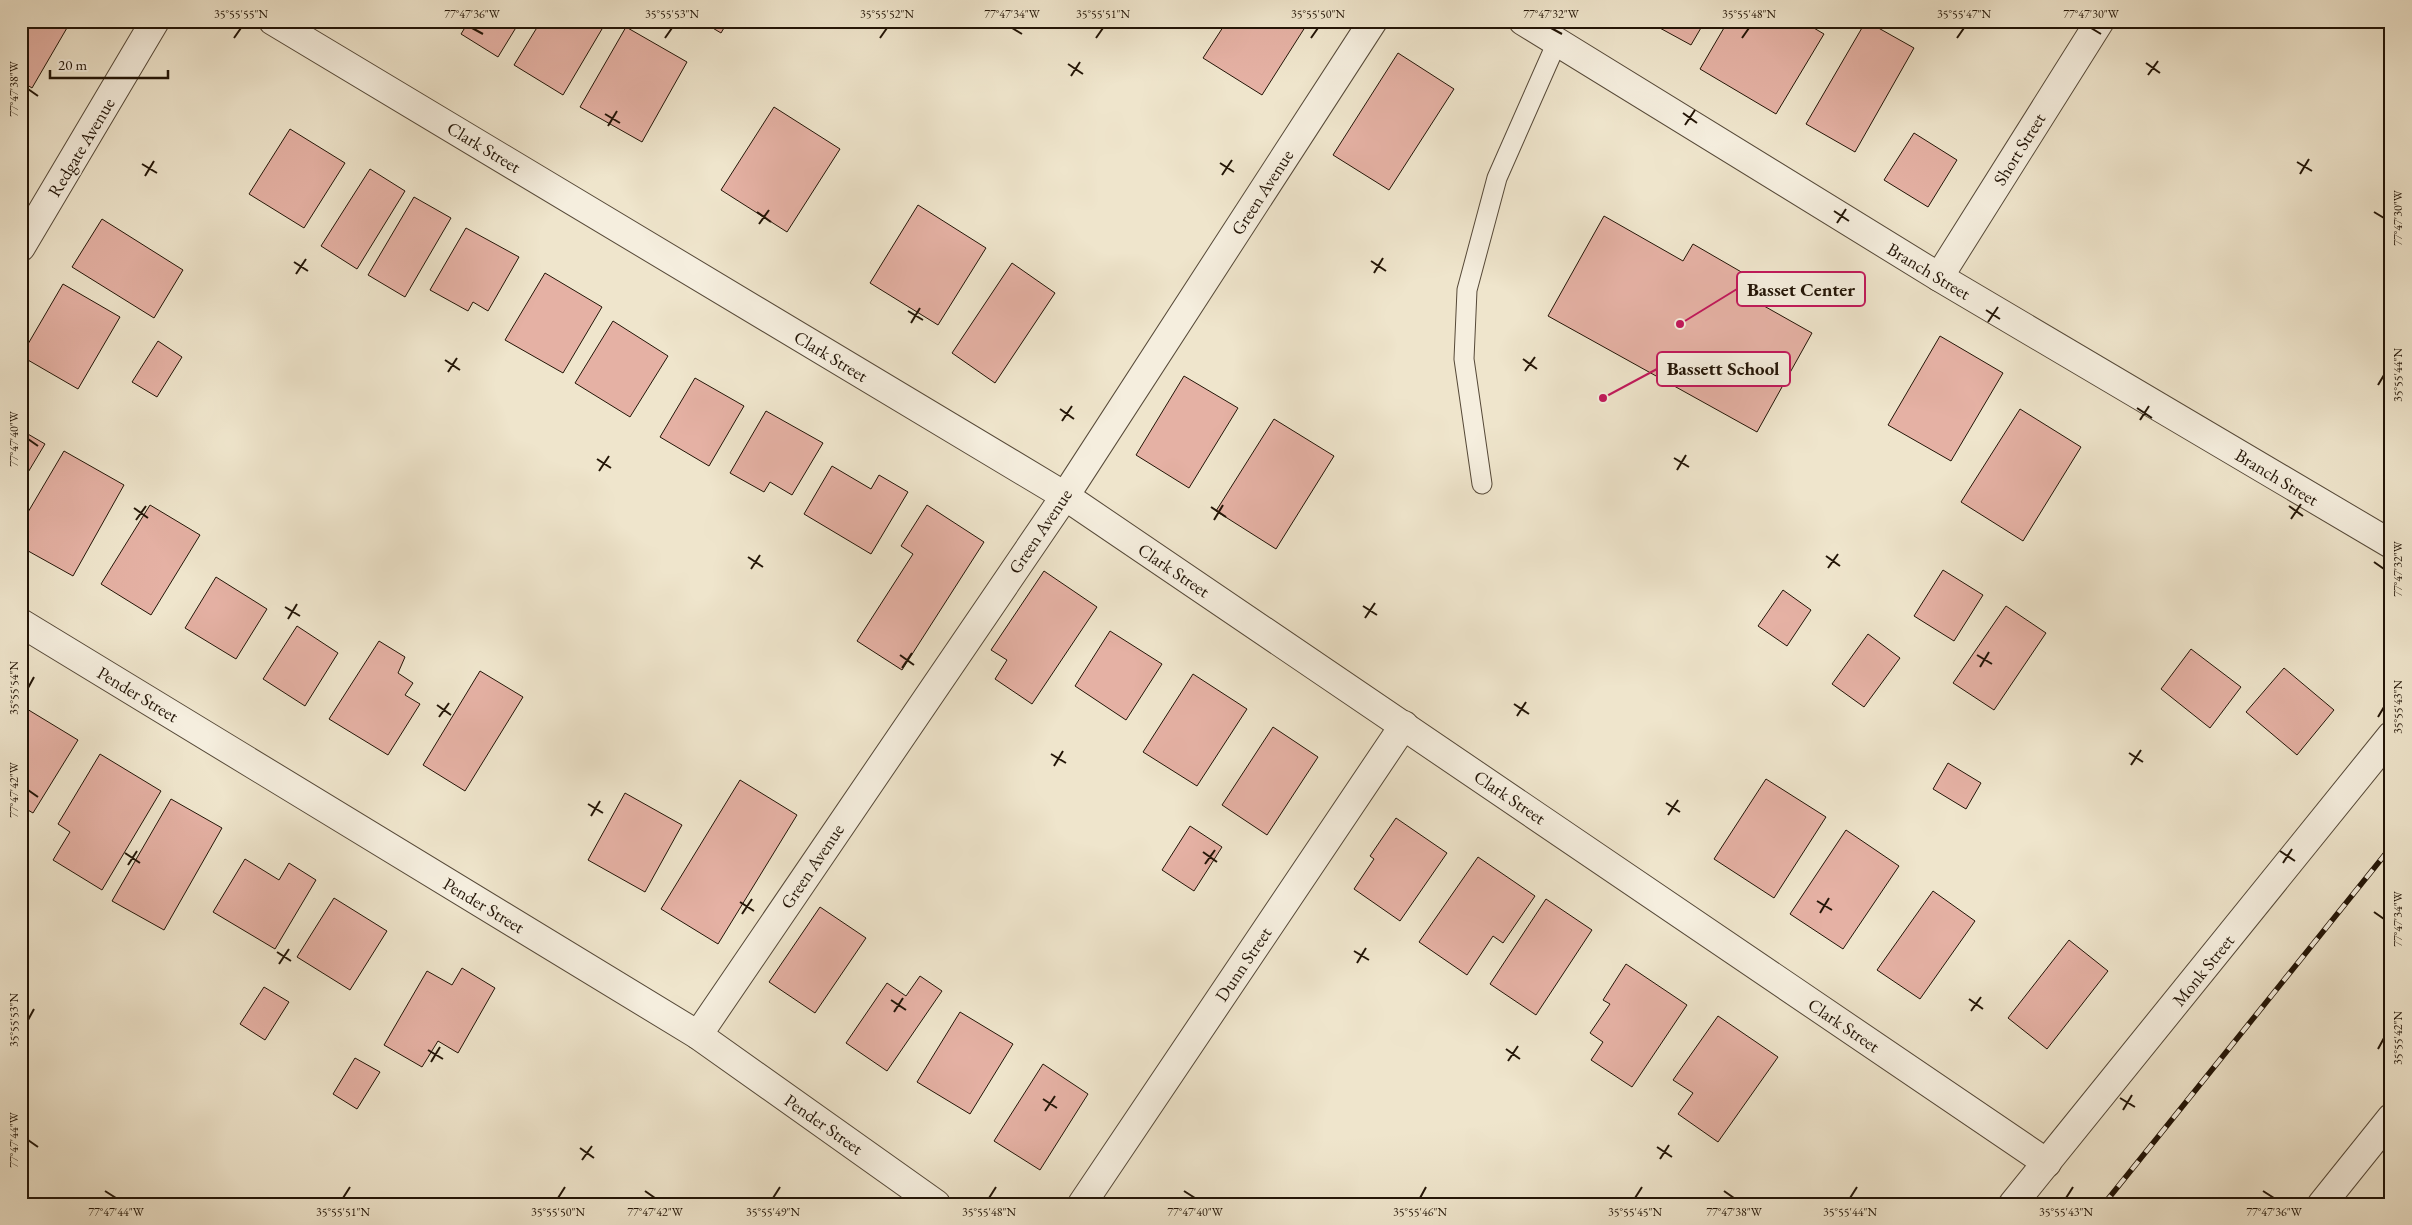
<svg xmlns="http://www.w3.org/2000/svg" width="2412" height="1225" viewBox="0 0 2412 1225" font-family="'EB Garamond',serif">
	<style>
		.building { fill: #e5b1a4; stroke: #231507 }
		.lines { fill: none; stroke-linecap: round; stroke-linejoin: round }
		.service-casing { stroke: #564938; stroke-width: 21 }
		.minor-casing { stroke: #564938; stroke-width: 30 }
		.tertiary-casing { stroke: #564938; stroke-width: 30 }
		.service { stroke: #f5eede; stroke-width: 19 }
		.minor { stroke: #f5eede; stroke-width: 28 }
		.tertiary { stroke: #f5eede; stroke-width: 28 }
		.rail-casing { stroke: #231507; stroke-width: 5.5 }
		.rail { stroke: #f5eede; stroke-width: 4; stroke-dasharray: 11; stroke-linecap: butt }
		.ticks { fill: none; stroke: #231507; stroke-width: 2 }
		.labels { text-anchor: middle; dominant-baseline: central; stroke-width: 4; stroke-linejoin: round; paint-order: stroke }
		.street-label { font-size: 18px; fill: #231507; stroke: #f5eede }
		.leader { fill: none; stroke: #c2185b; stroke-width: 2 }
		.callout-dot { fill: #c2185b; stroke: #f5eede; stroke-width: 2 }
		.callout { fill: #f5eede; stroke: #c2185b; stroke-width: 2 }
		.callout-label { font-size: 19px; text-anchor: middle; font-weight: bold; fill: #231507 }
		.neatline { fill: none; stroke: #231507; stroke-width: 2 }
		.ticks-label { font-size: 12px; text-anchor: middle; fill: #231507 }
	</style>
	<rect width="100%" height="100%" fill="#efe5cc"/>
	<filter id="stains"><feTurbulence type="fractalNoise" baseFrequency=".004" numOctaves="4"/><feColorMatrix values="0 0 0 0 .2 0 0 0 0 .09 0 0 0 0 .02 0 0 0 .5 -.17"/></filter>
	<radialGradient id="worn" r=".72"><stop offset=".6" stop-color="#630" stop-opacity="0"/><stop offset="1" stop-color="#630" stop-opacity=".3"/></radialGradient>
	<g class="building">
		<polygon points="21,21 71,21 32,88 21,81"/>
		<polygon points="469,21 520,21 498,57 461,34"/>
		<polygon points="541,21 589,21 602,29 563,95 514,65"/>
		<polygon points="701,21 728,21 721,33"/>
		<polygon points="1227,21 1309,21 1262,95 1203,58"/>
		<polygon points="1647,21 1705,21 1691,45"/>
		<polygon points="1728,21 1802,21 1824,34 1776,114 1700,69"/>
		<polygon points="1866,21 1914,48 1855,152 1806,124"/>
		<polygon points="626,27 687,62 642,142 580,107"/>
		<polygon points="1398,53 1454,89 1389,190 1333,155"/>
		<polygon points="774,107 840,149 787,232 721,190"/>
		<polygon points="290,129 345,163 304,228 249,194"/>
		<polygon points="1914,133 1957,160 1928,207 1884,180"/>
		<polygon points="370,169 405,191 357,269 321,246"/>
		<polygon points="414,197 451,218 405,297 368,275"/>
		<polygon points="918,205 986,248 938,325 870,283"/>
		<polygon points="1604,216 1683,261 1693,244 1750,277 1741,293 1812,333 1757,432 1548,316"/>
		<polygon points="102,219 183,270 154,318 72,267"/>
		<polygon points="466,228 519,257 488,311 473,302 468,311 430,290"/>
		<polygon points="1012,263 1055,293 995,383 952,353"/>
		<polygon points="545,273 602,307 563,373 505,340"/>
		<polygon points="63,284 120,317 78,389 21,356"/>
		<polygon points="613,321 668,356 630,417 575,383"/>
		<polygon points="1940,336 2003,373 1951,461 1888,425"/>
		<polygon points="158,341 182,357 157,397 132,382"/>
		<polygon points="1184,376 1238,408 1189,488 1136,455"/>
		<polygon points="695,378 744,406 709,466 660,437"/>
		<polygon points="2020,409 2081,447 2023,541 1961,502"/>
		<polygon points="766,411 823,443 792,495 770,482 764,492 730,473"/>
		<polygon points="1274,419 1334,456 1276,549 1216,511"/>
		<polygon points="21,430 45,444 21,484"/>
		<polygon points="64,451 124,485 73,576 21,547 21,524"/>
		<polygon points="832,466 871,489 879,475 908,492 871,554 804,514"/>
		<polygon points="150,505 200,535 151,615 101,584"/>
		<polygon points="927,505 984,542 902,670 857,641 913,554 901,546"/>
		<polygon points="1943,570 1983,595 1954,641 1914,616"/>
		<polygon points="1044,571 1097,607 1032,704 995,679 1007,660 991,650"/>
		<polygon points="216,577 267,609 236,659 185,628"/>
		<polygon points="1783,590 1811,610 1787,646 1758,626"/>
		<polygon points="2006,606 2046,633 1994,710 1953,683"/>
		<polygon points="297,626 338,653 305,706 263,679"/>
		<polygon points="1110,631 1162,664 1126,720 1075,686"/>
		<polygon points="1868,634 1900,658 1864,707 1832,684"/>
		<polygon points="379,641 405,657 398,673 413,683 405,695 420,704 388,755 329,719"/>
		<polygon points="2191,649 2241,687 2210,728 2161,689"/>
		<polygon points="2284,668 2334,710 2297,755 2246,712"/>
		<polygon points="480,671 523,697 465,791 423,765"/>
		<polygon points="1193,674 1247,709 1197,786 1143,752"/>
		<polygon points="22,706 78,740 33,813 21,806"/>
		<polygon points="1273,727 1318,757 1267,835 1222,805"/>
		<polygon points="100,754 161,791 102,890 53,860 70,832 58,824"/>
		<polygon points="1948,763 1981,783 1966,809 1933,789"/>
		<polygon points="1766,779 1826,817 1774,898 1714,859"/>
		<polygon points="740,780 797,815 718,944 661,909"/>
		<polygon points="625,793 682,825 645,892 588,860"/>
		<polygon points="171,799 222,828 164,930 112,901"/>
		<polygon points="1396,818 1447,853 1400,921 1354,889 1374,859 1370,856"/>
		<polygon points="1190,826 1222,847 1194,891 1162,870"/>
		<polygon points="1846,830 1899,866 1843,949 1790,914"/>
		<polygon points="1478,857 1535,896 1503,943 1493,936 1467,975 1419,942"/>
		<polygon points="245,859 279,880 289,863 316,880 275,949 213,912"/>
		<polygon points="1933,891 1975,921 1920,999 1877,970"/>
		<polygon points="334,898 387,931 350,990 297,957"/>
		<polygon points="1546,899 1592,930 1536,1015 1490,984"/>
		<polygon points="820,907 866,938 815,1013 769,982"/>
		<polygon points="2069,940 2108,971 2047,1049 2008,1018"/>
		<polygon points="1626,964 1687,1005 1632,1087 1591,1060 1603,1042 1590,1033 1610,1004 1603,1000"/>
		<polygon points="462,968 495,988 458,1053 438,1041 422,1067 384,1045 427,971 452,985"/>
		<polygon points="920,976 942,991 887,1071 846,1043 887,983 906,996"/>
		<polygon points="264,987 289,1002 265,1040 240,1024"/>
		<polygon points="960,1012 1013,1044 970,1114 917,1082"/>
		<polygon points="1718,1016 1778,1057 1718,1142 1678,1114 1693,1093 1673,1080"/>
		<polygon points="355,1058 380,1072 357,1109 333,1094"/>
		<polygon points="1043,1064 1088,1094 1040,1170 994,1141"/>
	</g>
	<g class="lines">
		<defs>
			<polyline id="service" points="1482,484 1464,359 1467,290 1497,178 1557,42"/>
			<g id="minor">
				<polyline points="273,21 1065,496 2047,1163"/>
				<polyline points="1523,21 1939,277 2391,544"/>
				<polyline points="1939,277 2100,21"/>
				<polyline points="21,623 698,1035 936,1204"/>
				<polyline points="698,1035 1065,496 1373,21"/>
				<polyline points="1082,1204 1404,725"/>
				<polyline points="2013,1204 2391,736"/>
				<polyline points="2322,1204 2391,1118"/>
			</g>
			<polyline id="tertiary" points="21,247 155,21"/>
		</defs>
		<use href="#service" class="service-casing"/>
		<use href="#minor" class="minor-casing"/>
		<use href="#tertiary" class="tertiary-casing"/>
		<use href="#service" class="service"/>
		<use href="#minor" class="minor"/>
		<use href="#tertiary" class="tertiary"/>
		<defs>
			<polyline id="rail" points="2104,1204 2391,847"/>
		</defs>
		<use href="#rail" class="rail-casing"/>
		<use href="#rail" class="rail"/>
	</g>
	<path class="ticks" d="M472,28L483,34M1012,28L1022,34M1551,28L1562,34M2091,28L2101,34M234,38L241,28M665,38L672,28M880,38L887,28M1096,38L1103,28M1311,38L1318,28M1742,38L1749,28M1957,38L1964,28M2146,63L2160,73M1068,64L1083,74M2148,75L2158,61M1071,76L1080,62M28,89L38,96M1683,113L1697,123M605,114L620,123M1685,125L1695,110M608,126L617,111M2297,162L2312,171M1220,163L1234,172M142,164L157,173M2300,174L2309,159M1222,175L1232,160M145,176L154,161M1834,211L1849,221M757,212L771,222M2374,212L2384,218M1837,223L1846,209M759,224L769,210M1371,261L1386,271M294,262L308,271M1374,273L1383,258M296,274L306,259M1986,310L2000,319M908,311L923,320M1988,322L1998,307M911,323L920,308M1523,359L1537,369M445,360L460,370M1525,371L1535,357M448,372L457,358M2378,385L2384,375M2137,408L2152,418M1060,409L1074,419M2140,420L2149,406M1062,421L1072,406M28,439L38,446M1674,458L1689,467M597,459L611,468M1677,470L1686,455M599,471L609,456M2289,506L2303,516M1211,507L1226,517M134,508L148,518M2291,519L2301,504M136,520L146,506M1214,520L1223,505M1826,556L1840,566M748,557L763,567M2374,562L2384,569M1828,568L1838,554M751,569L760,555M1363,606L1377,615M285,607L300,616M1365,618L1375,603M288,619L297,604M900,655L914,665M1977,655L1992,664M1980,667L1989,652M902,668L912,653M28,688L34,677M1514,704L1529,714M437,705L451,715M1517,716L1526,702M439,717L449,703M2378,717L2384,707M2129,753L2143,762M1051,754L1066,763M2131,765L2141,750M1054,766L1063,751M28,790L38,797M1666,803L1680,812M588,804L603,813M1668,815L1678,800M591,816L600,801M2280,851L2295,861M1203,852L1217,862M125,853L140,863M2283,863L2292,849M1205,864L1215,850M128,865L137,851M1817,901L1832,910M740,902L754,911M2374,912L2384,919M1820,913L1829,898M742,914L752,899M1354,951L1369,960M277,952L291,961M1357,963L1366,948M279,964L289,949M1969,999L1983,1009M891,1000L906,1010M1971,1011L1981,997M894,1012L903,998M28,1020L34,1009M1506,1049L1520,1059M2378,1049L2384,1038M428,1050L443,1059M1508,1061L1518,1046M431,1062L440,1047M2120,1098L2135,1107M1043,1099L1057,1108M2123,1110L2132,1095M1045,1111L1055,1096M28,1140L38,1147M1657,1147L1672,1157M580,1148L594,1158M1660,1159L1669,1145M582,1160L592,1146M105,1191L116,1198M645,1191L655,1198M1184,1191L1195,1198M1724,1191L1734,1198M2263,1191L2274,1198M343,1198L350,1187M558,1198L565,1187M773,1198L780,1187M989,1198L996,1187M1420,1198L1426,1187M1635,1198L1642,1187M1850,1198L1857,1187M2066,1198L2073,1187"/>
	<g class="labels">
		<g class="street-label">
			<text transform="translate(81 147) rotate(-59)">Redgate Avenue</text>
			<text transform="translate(484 147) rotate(31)">Clark Street</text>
			<text transform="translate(2019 149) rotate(-58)">Short Street</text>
			<text transform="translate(1262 192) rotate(-57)">Green Avenue</text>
			<text transform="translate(1929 271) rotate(31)">Branch Street</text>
			<text transform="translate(831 356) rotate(31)">Clark Street</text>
			<text transform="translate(2277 477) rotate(31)">Branch Street</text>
			<text transform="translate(1040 531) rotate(-56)">Green Avenue</text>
			<text transform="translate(1174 570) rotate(34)">Clark Street</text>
			<text transform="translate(138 694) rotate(31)">Pender Street</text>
			<text transform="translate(1510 797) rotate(34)">Clark Street</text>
			<text transform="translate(812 866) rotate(-56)">Green Avenue</text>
			<text transform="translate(484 905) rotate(31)">Pender Street</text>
			<text transform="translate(1243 964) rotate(-56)">Dunn Street</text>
			<text transform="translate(2203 970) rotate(-51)">Monk Street</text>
			<text transform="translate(1844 1025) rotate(34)">Clark Street</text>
			<text transform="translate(824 1124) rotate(35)">Pender Street</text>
		</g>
	</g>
	<path class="leader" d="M1680 324L1737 289M1603 398L1657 369"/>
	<g class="callout-dot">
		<circle cx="1680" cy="324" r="5"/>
		<circle cx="1603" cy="398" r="5"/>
	</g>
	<g class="callout">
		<rect x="1737" y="272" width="128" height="34" rx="5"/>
		<rect x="1657" y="352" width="133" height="34" rx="5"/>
	</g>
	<g class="callout-label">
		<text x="1801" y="296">Basset Center</text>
		<text x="1723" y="375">Bassett School</text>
	</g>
	<rect width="2412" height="1225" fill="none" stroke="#efe5cc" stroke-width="55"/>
	<path d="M50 70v8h118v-8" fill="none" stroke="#231507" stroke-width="2.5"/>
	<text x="58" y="70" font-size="15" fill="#231507" stroke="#f5eede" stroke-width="4" paint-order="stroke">20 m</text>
	<rect x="28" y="28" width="2356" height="1170" class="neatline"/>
	<g class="ticks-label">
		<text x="241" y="18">35°55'55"N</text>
		<text x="472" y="18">77°47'36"W</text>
		<text x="672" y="18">35°55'53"N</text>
		<text x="887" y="18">35°55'52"N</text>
		<text x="1012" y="18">77°47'34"W</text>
		<text x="1103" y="18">35°55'51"N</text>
		<text x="1318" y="18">35°55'50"N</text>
		<text x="1551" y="18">77°47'32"W</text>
		<text x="1749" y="18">35°55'48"N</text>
		<text x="1964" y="18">35°55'47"N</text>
		<text x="2091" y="18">77°47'30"W</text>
		<text transform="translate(14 89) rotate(-90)" y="4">77°47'38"W</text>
		<text transform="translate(2398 218) rotate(-90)" y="4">77°47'30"W</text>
		<text transform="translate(2398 375) rotate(-90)" y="4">35°55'44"N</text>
		<text transform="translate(14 439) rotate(-90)" y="4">77°47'40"W</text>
		<text transform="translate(2398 569) rotate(-90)" y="4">77°47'32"W</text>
		<text transform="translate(14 688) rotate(-90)" y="4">35°55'54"N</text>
		<text transform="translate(2398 707) rotate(-90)" y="4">35°55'43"N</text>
		<text transform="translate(14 790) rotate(-90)" y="4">77°47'42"W</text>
		<text transform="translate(2398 919) rotate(-90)" y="4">77°47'34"W</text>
		<text transform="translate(14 1020) rotate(-90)" y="4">35°55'53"N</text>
		<text transform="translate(2398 1038) rotate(-90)" y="4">35°55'42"N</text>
		<text transform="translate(14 1140) rotate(-90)" y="4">77°47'44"W</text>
		<text x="116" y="1216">77°47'44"W</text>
		<text x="343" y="1216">35°55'51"N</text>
		<text x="558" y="1216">35°55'50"N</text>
		<text x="655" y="1216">77°47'42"W</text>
		<text x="773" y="1216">35°55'49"N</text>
		<text x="989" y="1216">35°55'48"N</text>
		<text x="1195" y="1216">77°47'40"W</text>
		<text x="1420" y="1216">35°55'46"N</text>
		<text x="1635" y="1216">35°55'45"N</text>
		<text x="1734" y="1216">77°47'38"W</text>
		<text x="1850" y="1216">35°55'44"N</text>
		<text x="2066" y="1216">35°55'43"N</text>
		<text x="2274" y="1216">77°47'36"W</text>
	</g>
	<rect width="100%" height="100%" filter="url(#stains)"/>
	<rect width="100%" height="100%" fill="url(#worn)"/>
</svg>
